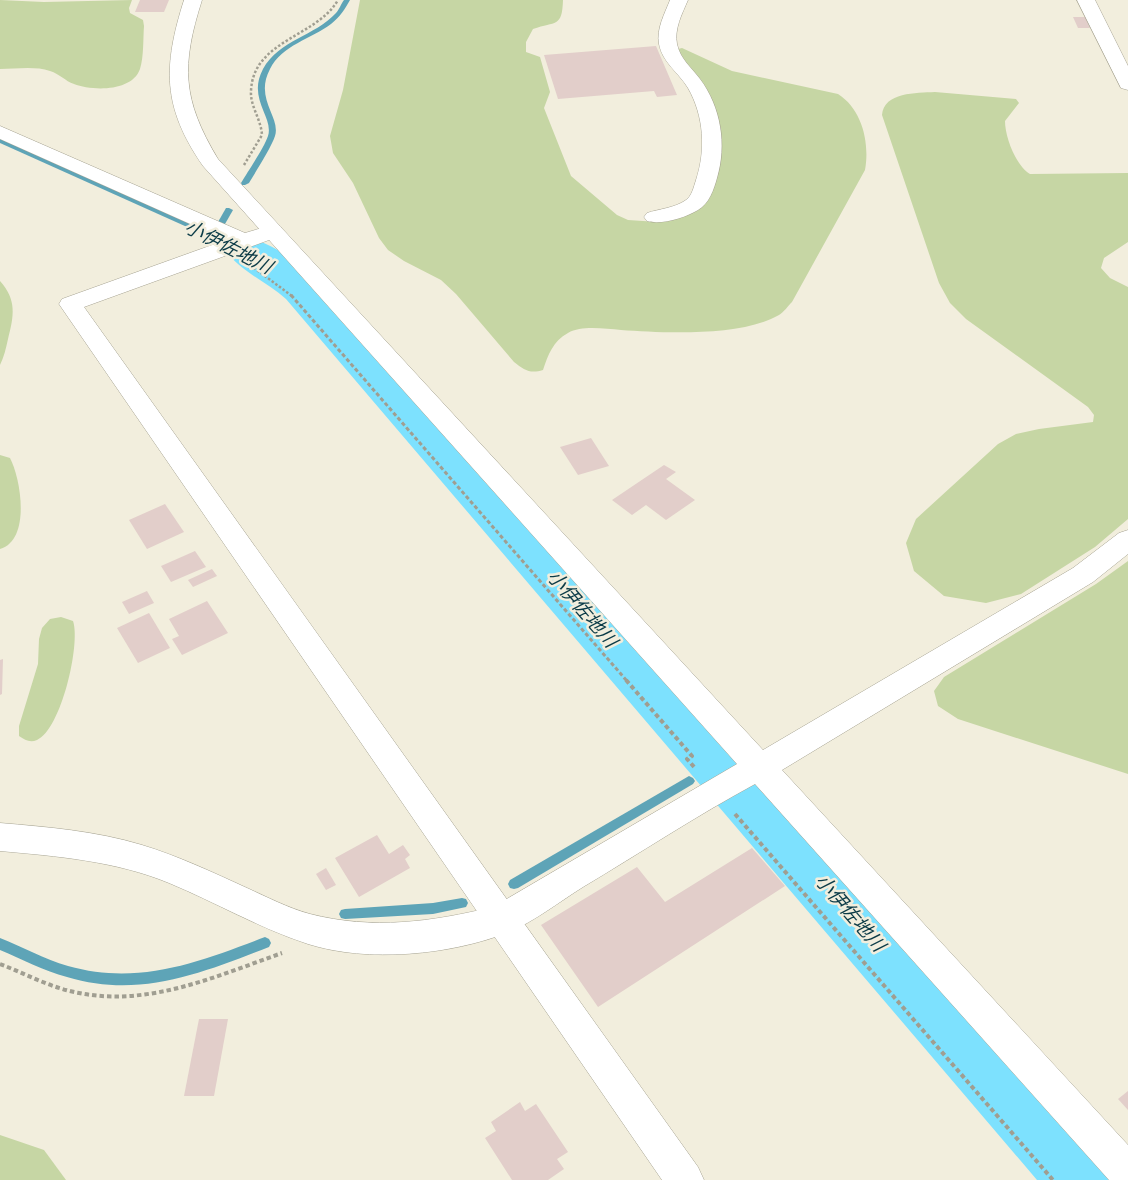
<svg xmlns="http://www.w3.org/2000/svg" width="1128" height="1180" viewBox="0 0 1128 1180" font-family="Barlow,'Noto Sans JP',sans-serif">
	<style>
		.green { fill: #c6d6a4 }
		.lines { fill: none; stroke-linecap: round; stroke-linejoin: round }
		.stream { fill: #5ea4b7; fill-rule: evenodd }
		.river { fill: #7de1fe; fill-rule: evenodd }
		.building { fill: #e2ceca }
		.minor-casing { stroke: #a6a392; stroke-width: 1 }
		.tertiary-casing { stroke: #a6a392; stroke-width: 1 }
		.path-far2 { stroke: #a09e91; stroke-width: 2.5; stroke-dasharray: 2.5 2; stroke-linecap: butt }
		.path-far1 { stroke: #a09e91; stroke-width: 3; stroke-dasharray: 4 2.5; stroke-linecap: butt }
		.path { stroke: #a09e91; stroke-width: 4; stroke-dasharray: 4.5 3; stroke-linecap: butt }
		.minor { fill: #fff; fill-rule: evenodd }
		.tertiary { fill: #fff; fill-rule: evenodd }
		.labels { text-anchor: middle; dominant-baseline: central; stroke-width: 5; stroke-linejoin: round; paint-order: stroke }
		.water-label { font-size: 19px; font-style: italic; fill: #0b3b47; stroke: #f2eedd }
	</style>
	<rect width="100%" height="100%" fill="#f2eedd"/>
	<g class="green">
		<path d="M0,0L44,2L132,0L129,8L130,13L143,20L144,26C143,39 144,56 140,69C132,92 92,91 74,84C65,81 60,74 50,71C35,66 16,69 0,69Z"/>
		<path d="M360,0H563C562,28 556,21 533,29L526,42V52L540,57L550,92L544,108L571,176L617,215L628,220L658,222L716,179L684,60L678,49L682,48L732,71L838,94C862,109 870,143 865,170L792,302C788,306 784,312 779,315C741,337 664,333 621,330C605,329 582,325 568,333C553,341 548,355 543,370C530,374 524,370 514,362L456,294L441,280L404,261L388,250L379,238L353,183L333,153L330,136L343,90Z"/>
		<path d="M935,92L1016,99L1019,103L1005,121C1005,137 1016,166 1030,174L1128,173V242L1104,258L1101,268L1110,278L1128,287V519L1095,547L1021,594L986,603L944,596L914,571L906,543L916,519L998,444L1016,434L1039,429L1093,422L1094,415L1088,407L966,319L950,303L939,283L882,115C884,92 916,93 935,92Z"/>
		<path d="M0,281C17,300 14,316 8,339C6,348 4,357 0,365Z"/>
		<path d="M0,455L10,458C21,479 31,540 0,549Z"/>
		<polygon points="1128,561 1128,774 958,719 938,706 934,691 944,677 1096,584"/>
		<path d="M61,617L73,621C81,644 61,730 37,740C30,743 25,740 19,736V726L38,664L39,639L42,628L50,619Z"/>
		<polygon points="0,1135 44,1150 66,1180 0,1180"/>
	</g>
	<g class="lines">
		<g class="stream">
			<path d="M344,0H350C345,9 340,17 331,24C311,39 282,45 270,69C254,99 281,117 275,136C271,148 256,171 249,183L245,185H242L241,183C248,171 264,148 268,136C274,117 247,99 263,69C279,40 315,36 336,13C339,10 341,4 344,0Z"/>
			<polygon points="0,138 251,249 252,251 251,253 245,253 0,143"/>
			<polygon points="226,208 229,208 233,210 225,224 219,224 218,222"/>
			<polygon points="719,758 723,760 725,763 723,766 709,774 705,772 703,769 705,766"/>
			<polygon points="689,776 693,778 695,781 693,784 518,888 514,889 510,888 508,884 510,880"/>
			<polygon points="462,898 466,899 468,903 466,907 433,914 345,919 341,918 339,914 341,910 345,909 433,903"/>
			<path d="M265,937L269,939L271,943L269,947C202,973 140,999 67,977C44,971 22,959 0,950V938C23,947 44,959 68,966C139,986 199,962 265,937Z"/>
		</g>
		<path class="river" d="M248,238C274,244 298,262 318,279L1115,1153L1127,1180H1037L286,299C267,282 240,271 226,251L232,242Z"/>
	</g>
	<g class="building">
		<polygon points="140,0 169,0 164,12 135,12"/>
		<polygon points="1073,17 1085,17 1090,28 1078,28"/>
		<polygon points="656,46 677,95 657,97 654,91 558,99 544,55"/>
		<polygon points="591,438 609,466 578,475 560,447"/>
		<polygon points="664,465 676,472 666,479 695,500 666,520 646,505 632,515 612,500"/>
		<polygon points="165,504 184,532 147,549 129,520"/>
		<polygon points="195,551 206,567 171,582 161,566"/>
		<polygon points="212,569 217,576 193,587 188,580"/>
		<polygon points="147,591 154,603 129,614 122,602"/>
		<polygon points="207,601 228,633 182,655 172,639 179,636 169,619"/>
		<polygon points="149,613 170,648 138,663 117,628"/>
		<polygon points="3,659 2,694 0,695 0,660"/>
		<polygon points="377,835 389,854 403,845 410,855 405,859 410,868 359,897 335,858"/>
		<polygon points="752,848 785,886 598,1007 541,925 637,867 665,902"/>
		<polygon points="326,868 336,885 326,890 316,874"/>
		<polygon points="199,1019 228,1019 214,1096 184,1096"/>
		<polygon points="1128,1091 1128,1110 1118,1099"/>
		<polygon points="520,1102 525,1111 536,1104 568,1152 557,1159 564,1169 548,1180 512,1180 485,1138 496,1131 491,1122"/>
	</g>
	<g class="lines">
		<defs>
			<g id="minor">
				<path d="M670,0H688C682,14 674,29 677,44C680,59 692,68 700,79C721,107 727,145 717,178C714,189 709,204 698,210C685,218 661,225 647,221L644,217L647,213C659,209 675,208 686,200C692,196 694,186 696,180C706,150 704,116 688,88C679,73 662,62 659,44C656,29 665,13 670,0Z"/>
				<polygon points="0,126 245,233 272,225 280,226 283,231 280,236 84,307 698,1167 704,1180 662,1180 59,304 62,299 226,240 0,139"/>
			</g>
			<g id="tertiary">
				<path d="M184,0H202C181,66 182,99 218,159L763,750L1073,568L1119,533L1128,530V554L1093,582L782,770L1128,1145V1180H1109L755,784C696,816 640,853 583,887C559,902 535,921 509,932C451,955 368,963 308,944C259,928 215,902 169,883C116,861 56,856 0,851V823C47,827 96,831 142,845C178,856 212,872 247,888C267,897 288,908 310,914C373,930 431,922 493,907L737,764L203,166C162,107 163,66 184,0Z"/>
				<polygon points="1077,0 1095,0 1128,66 1128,90 1121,88"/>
			</g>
		</defs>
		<use href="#minor" class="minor-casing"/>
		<use href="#tertiary" class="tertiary-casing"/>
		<g class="path-far2">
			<path d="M244,165L262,135C261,119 250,106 251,91C253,40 317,37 338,0"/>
			<polyline points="250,265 292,296"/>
		</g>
		<polyline class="path-far1" points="291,295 627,681"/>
		<g class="path">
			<polyline points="626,680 692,756 687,759 696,769"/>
			<polyline points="735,814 1053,1180"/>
			<path d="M0,964C26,974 51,988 79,993C149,1007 217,976 282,953"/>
		</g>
		<use href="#minor" class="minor"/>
		<use href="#tertiary" class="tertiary"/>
	</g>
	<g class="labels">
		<g class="water-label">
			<text transform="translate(229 246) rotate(27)">小伊佐地川</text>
			<text transform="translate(583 608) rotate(49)">小伊佐地川</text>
			<text transform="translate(851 912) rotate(49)">小伊佐地川</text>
		</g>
	</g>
</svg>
